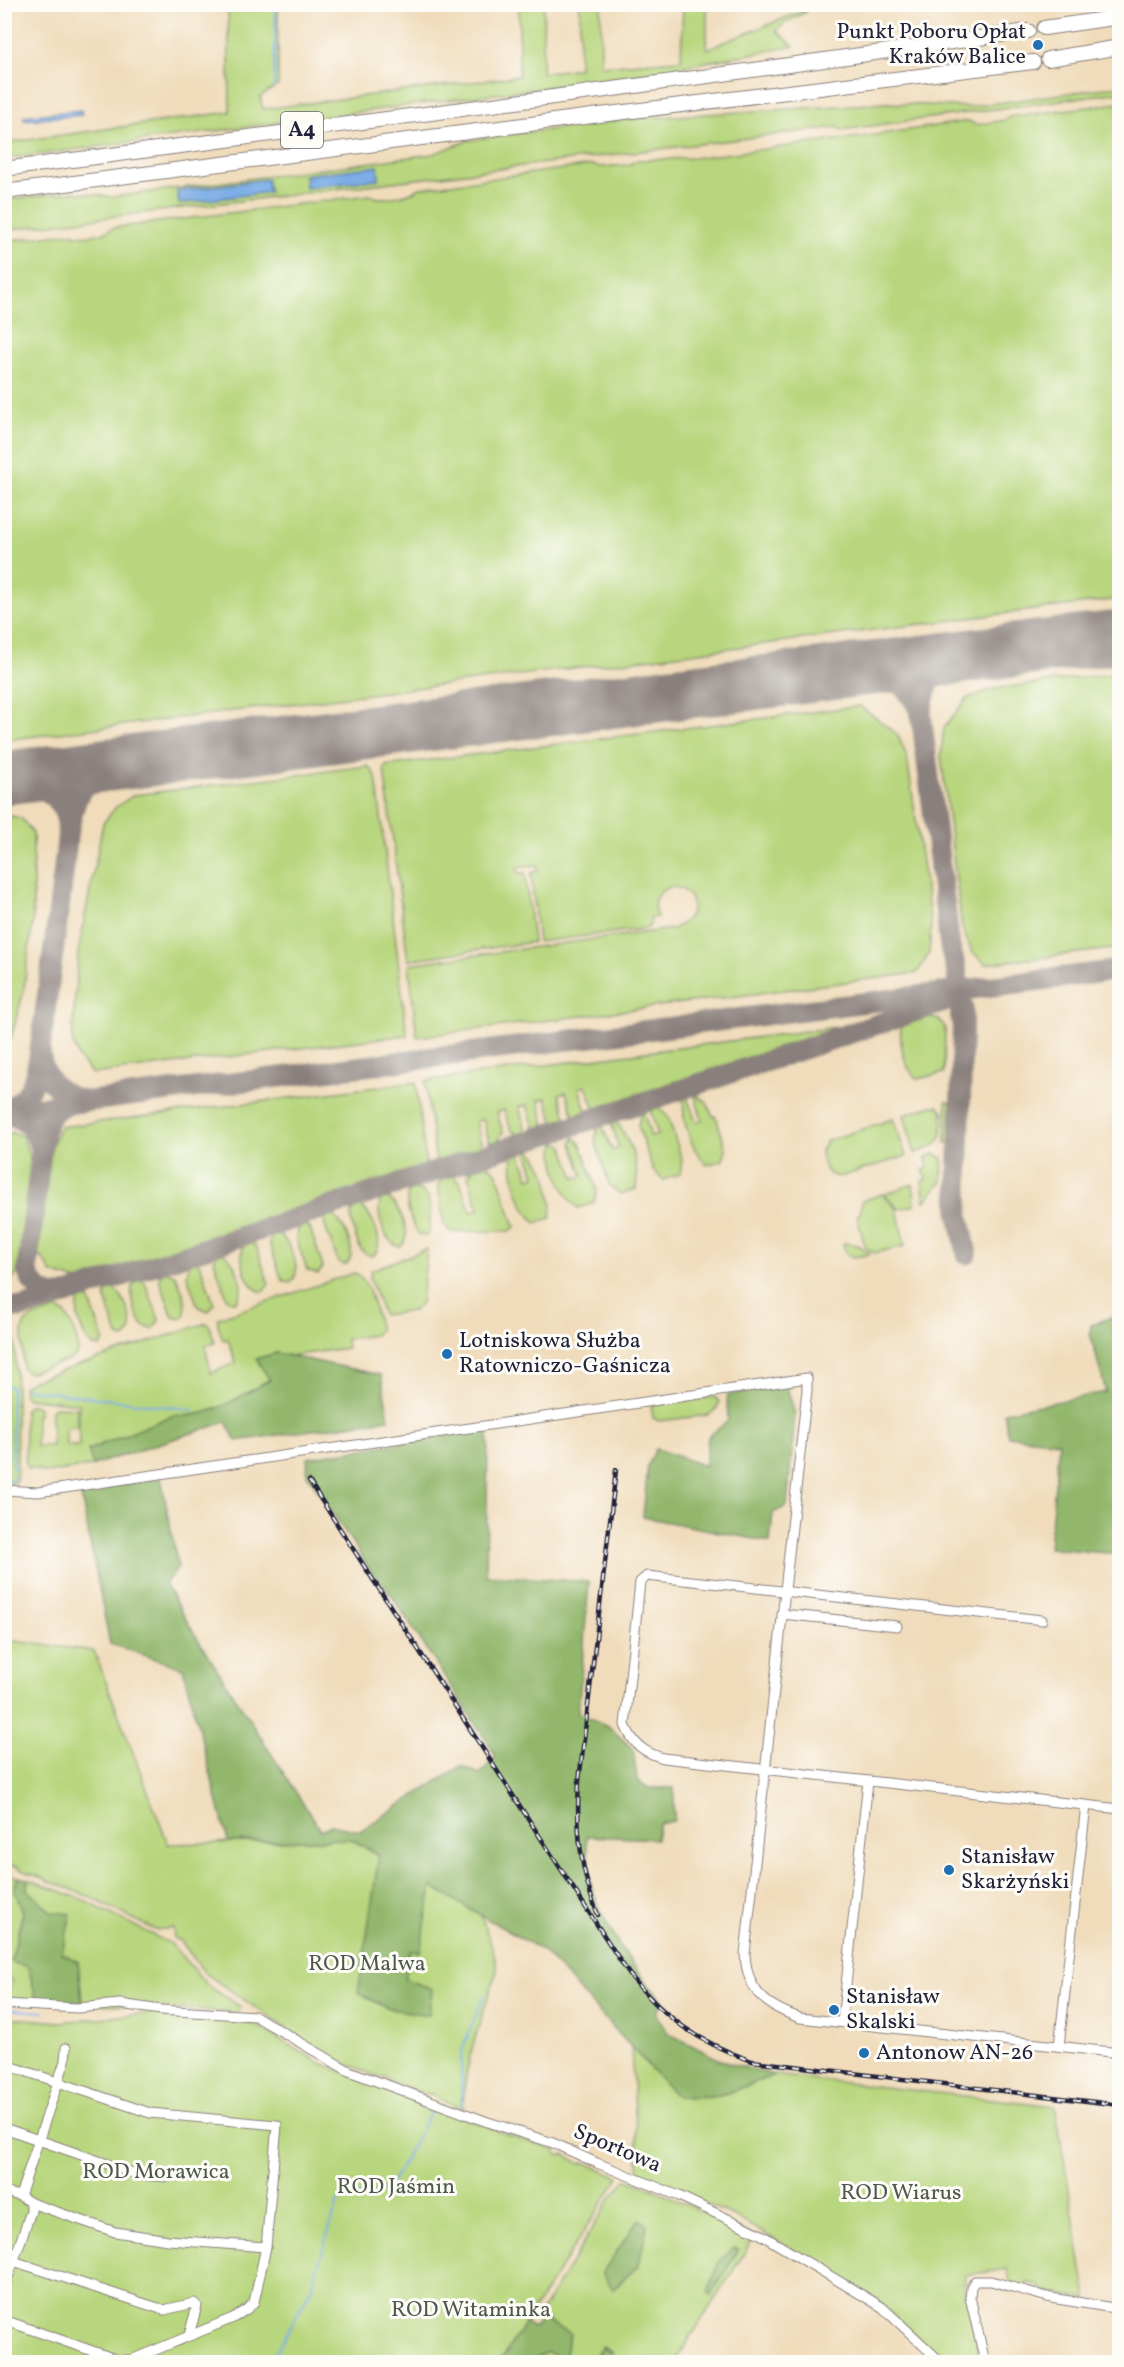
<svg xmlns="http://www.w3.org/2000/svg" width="1124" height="2367" viewBox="0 0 1124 2367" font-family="Vollkorn,serif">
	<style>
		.green { fill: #b8d67d; stroke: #6d7c5c; stroke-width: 1.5 }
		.forest { fill: #92b76c; stroke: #5a6c54; stroke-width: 1.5 }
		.water { fill: #7bade7; stroke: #4e6891; stroke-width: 1.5 }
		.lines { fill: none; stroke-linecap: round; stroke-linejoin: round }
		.stream { stroke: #7bade7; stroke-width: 2 }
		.taxiway { stroke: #897f7b; stroke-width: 21 }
		.runway { stroke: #897f7b; stroke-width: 54 }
		.minor-casing { stroke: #897f7b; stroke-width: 11 }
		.highway-casing { stroke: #897f7b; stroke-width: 16 }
		.minor { stroke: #fff; stroke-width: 9 }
		.highway { stroke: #fff; stroke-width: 14 }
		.rail-casing { stroke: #22223b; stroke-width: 4.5 }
		.rail { stroke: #fdfcf7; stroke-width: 2; stroke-dasharray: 7; stroke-linecap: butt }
		.poi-dot { fill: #1f6fb2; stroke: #fdfcf7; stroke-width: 2 }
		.labels { text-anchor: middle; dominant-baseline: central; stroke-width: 6; stroke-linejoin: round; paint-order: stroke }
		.shield { fill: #fdfcf7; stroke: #646373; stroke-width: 1.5 }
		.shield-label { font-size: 21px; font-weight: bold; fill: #22223b }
		.poi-label { font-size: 22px; fill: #22223b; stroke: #fdfcf7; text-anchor: start }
		.park-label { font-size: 22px; fill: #4f584f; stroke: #fdfcf7 }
		.street-label { font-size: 22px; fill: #22223b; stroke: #fdfcf7 }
	</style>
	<rect width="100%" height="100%" fill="#fdfcf7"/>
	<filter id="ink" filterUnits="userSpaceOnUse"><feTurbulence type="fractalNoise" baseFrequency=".0167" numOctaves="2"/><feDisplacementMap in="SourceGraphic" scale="12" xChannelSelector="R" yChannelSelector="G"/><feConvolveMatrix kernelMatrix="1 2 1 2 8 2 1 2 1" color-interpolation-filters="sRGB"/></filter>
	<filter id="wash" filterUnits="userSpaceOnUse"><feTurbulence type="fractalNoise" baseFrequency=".008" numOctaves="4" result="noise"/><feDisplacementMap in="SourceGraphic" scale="24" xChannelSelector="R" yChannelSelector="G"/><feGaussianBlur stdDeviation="1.35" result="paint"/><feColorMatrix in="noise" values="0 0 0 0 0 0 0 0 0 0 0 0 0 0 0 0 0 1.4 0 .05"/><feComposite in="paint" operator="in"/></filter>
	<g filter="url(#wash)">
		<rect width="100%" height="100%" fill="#f0dcbb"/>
		<g class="green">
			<polygon points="228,5 278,5 278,85 260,97 263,109 519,76 519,5 544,5 542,73 579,68 580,5 601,5 601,66 681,60 683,5 707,5 707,49 805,10 806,12 784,23 777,31 794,46 624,77 5,159 5,143 230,112"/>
			<polygon points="1119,86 1119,92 842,130 837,127 5,230 4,200 72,192 113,197 433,154 470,140 628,119 886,103 968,107"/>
			<path d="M1119,103V599L5,740V241L70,233C81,238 104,235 112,228L370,195C381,202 409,195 420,188L593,165L599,167L629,165L637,160L693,158L861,137L969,121L976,125L1005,120L1009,117Z"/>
			<polygon points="1119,673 1119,948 986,964 972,952 962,928 941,756 944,727 968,698 993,689"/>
			<path d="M860,706L897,734L907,757L931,925L929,954L917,973L417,1037L409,964L672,929C716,911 678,870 658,895C652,902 654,910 657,917L650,918V925L648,928L538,942L531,873L538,871L537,865L518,867V873H525L533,942L408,960L384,769L385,766Z"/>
			<polygon points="368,766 376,776 407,1035 92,1074 79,1059 72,1041 78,953 103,823 116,807 134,795"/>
			<polygon points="5,815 21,818 33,833 33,919 23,994 5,1060"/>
			<path d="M927,1017L939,1020L945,1027L944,1073L918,1079C904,1070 899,1042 901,1026Z"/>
			<polygon points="845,1026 595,1109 586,1086 579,1088 586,1111 576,1116 573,1114 566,1092 559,1094 566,1117 557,1122 553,1121 546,1098 539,1100 545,1126 536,1129 534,1127 527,1105 519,1107 525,1128 525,1133 519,1135 511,1130 504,1110 497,1113 503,1132 497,1142 493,1143 489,1141 483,1119 476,1121 482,1147 436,1162 425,1081"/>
			<polygon points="416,1082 426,1166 78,1281 52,1273 37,1250 49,1159 52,1145 60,1127"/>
			<path d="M696,1095L707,1102L712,1115L716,1117L726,1149L723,1160L707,1165C691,1150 681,1120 684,1098L687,1097L696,1122L702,1120L695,1096Z"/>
			<polygon points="948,1101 952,1104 951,1141 946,1143 946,1102"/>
			<path d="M932,1106H939L943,1112C941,1143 946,1142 915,1153L904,1115Z"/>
			<polygon points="658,1107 668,1117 682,1160 680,1174 663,1180 653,1170 638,1126 641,1113 644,1114 651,1137 658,1135 651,1112 652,1109"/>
			<path d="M893,1119L906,1156L840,1177C825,1176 822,1164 821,1151L826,1141Z"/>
			<path d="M615,1121C630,1138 640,1167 636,1189L621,1194L610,1186L595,1141L598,1127L602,1125L612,1150L619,1148L612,1125Z"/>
			<polygon points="4,1133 15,1133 23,1137 33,1168 19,1271 5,1289"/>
			<path d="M574,1137L581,1145L597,1190L594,1203L578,1208C562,1194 551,1163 555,1142L563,1145L575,1178L583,1176L572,1143Z"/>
			<path d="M530,1150C546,1165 554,1196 551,1218L536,1223C520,1207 510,1177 513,1155L518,1153L521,1155L529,1178L535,1176L528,1153Z"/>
			<polygon points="934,1154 943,1158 942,1181 925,1201 922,1181 926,1179 923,1170 928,1168 926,1158"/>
			<polygon points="487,1164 497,1173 515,1227 510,1231 451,1232 444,1225 438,1185 444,1177 452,1175 460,1182 471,1212 479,1210 468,1176 474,1168"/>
			<polygon points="913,1184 915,1205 899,1209 885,1194"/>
			<path d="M415,1189C435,1191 430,1217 429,1232L426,1236L420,1235C412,1226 404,1204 408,1192Z"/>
			<polygon points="882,1194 897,1209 905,1246 874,1253 865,1247 857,1216 860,1213 862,1201"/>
			<path d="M387,1197C400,1205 414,1236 400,1247C384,1243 375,1213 381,1199Z"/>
			<path d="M360,1206C373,1214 386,1244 373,1256C370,1255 367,1255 364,1253C358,1249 349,1218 352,1212C355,1207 356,1208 360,1206Z"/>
			<path d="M332,1215C345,1223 359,1255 345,1265L338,1262L324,1223L327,1217Z"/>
			<polygon points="305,1225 310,1228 323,1267 318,1274 307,1270 296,1239 299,1227"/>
			<path d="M278,1233C290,1241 304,1272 290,1283L282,1280L269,1242L272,1236Z"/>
			<path d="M250,1243L256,1246L269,1284L263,1292C247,1289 237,1259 244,1245Z"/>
			<path d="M843,1243L858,1245L870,1254C856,1257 846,1262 843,1243Z"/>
			<polygon points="427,1249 421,1303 413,1311 383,1315 370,1279 371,1270"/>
			<path d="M223,1252C235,1260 249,1291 235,1302L227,1299L214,1260L217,1254Z"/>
			<polygon points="195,1261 200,1264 214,1304 209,1311 198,1307 187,1276 189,1263"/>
			<path d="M166,1271L176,1276C181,1288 192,1309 181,1319L173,1317L159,1279L162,1272Z"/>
			<path d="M354,1273C370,1278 374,1310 379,1325V1330L375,1335L346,1339L347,1348L289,1356L276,1353L257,1359L270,1379C241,1396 208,1420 174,1415L88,1450L94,1466L46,1473L26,1467L24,1410L29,1405H34L39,1408V1414H36V1446H52L51,1410L54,1407L77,1408V1427L66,1428V1446H79V1404L27,1398L24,1395L23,1387L31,1381L206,1323L210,1327L215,1343L205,1346L211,1373L236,1363L228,1339L223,1340L218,1325V1318Z"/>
			<path d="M139,1280L145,1282L159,1320L153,1329C149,1328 146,1328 143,1325C136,1318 130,1295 132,1286Z"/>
			<path d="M114,1289C125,1297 140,1329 124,1338L118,1336L105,1296L107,1291Z"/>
			<path d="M85,1298L89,1299L104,1340L101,1346L97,1347C83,1343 74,1314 79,1301Z"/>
			<path d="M58,1309C71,1314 78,1340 78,1353L70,1360L28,1373L23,1369L22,1332L25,1322L33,1317Z"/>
			<polygon points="4,1317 12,1323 15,1333 17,1469 16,1481 8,1485 4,1484"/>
			<polygon points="712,1397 716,1398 719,1402 717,1408 709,1415 659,1421 653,1418 651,1405"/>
			<path d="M5,1640L94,1651L168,1844L351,1839L481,1915C486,1932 496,1954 497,1970C483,2016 463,2062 463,2109L437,2099L433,2094H425L389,2081L386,2077L376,2076L325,2055L205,1973L180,1940L174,1939L173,1928L155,1930L88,1896L19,1869L17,1866H5Z"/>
			<polygon points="5,1875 18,1877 14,1889 23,1912 11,1961 28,1967 37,2001 5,1998 13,1981 6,1977 5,1980"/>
			<polygon points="28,1879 81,1899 171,1944 208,1986 241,2007 238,2013 82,2003 78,1962 62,1954 51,1912 27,1889"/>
			<polygon points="151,2013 254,2024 318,2062 501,2132 555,2150 558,2155 564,2154 581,2164 584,2162 619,2177 500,2362 5,2362 4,2017 60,2022"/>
			<polygon points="631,2047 678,2097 713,2096 728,2093 774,2075 1055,2106 1087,2299 1041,2291 1041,2287 1027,2282 1024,2287 1010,2282 1007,2269 965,2275 964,2288 981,2362 945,2362 873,2297 852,2284 732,2215 639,2177"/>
			<polygon points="626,2180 652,2188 755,2236 675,2362 606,2362 612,2353 602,2347 591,2362 529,2362 547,2352 563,2359 570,2334 542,2318 541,2312 612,2196"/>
		</g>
		<g class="forest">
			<polygon points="1119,1314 1119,1554 1049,1548 1059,1442 1008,1436 1004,1412 1106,1392 1090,1333 1091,1325"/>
			<path d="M276,1353L381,1375L389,1419L236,1441L226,1422L93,1465L88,1450L174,1415C208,1420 241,1396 270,1380L256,1359Z"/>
			<polygon points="786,1384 795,1414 787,1506 773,1513 770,1542 643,1517 648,1465 656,1449 705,1466 708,1437 728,1421 727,1395"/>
			<path d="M486,1429L488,1435L486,1575L589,1582L578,1713L608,1726L633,1749L637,1780L649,1788H674V1821L659,1824L656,1839L587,1836C587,1852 587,1871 592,1887C604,1930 634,1969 663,2001L656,2013L668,2033L724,2062L774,2075L728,2093L713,2096L677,2097L543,1951L432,1887L420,1952L410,1951L405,1979L432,1989L429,2015L389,2009L358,1993L379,1855L351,1839L228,1842L183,1668L110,1644L80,1491L161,1478L178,1567L165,1584L194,1633L320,1830L331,1825L360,1831L461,1766L480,1774L496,1757L490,1746L384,1584L377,1580L307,1474L308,1458Z"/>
			<polygon points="18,1877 28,1879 27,1889 51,1912 71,1914 62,1953 78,1962 82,2003 37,2001 28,1967 11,1962 23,1912 14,1889"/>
			<polygon points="639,2219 647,2225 639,2265 613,2289 602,2273"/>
			<polygon points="734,2248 739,2249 711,2295 708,2293 719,2262"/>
			<polygon points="542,2318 570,2334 563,2360 547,2352 529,2362 500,2362 525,2323 533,2328"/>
			<polygon points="602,2347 612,2353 606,2362 591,2362"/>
		</g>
		<g class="water">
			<polygon points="81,110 82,115 24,120 24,116"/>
			<polygon points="378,166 379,179 306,188 305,175"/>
			<polygon points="267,179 269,192 179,204 177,191"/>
		</g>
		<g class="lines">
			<g class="stream">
				<polyline points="274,87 276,4"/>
				<polyline points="4,1386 13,1387"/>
				<polyline points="11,1387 13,1470"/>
				<polyline points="26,1389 193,1410"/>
				<polyline points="4,1483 13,1479 13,1475"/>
				<polyline points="4,2009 44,2012"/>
				<polyline points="462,2108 461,2060 463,2048 484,1995"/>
				<polyline points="421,2130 434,2106"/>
				<path d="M271,2362L310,2291L338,2201C354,2191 376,2198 389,2187L419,2134"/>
			</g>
			<g class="taxiway">
				<path d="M862,669C895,675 907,684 921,714"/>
				<path d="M8,778C32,781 53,789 64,812C71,828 65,851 64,867C57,928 48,989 40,1050"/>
				<path d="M69,829C75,794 85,772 121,763"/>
				<polyline points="963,1007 958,1190 959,1215 967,1254"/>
				<path d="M961,1021L957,972L950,947L921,714C927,673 938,665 977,654"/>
				<path d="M5,1110C32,1099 36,1077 40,1050C42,1077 56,1094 82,1100"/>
				<polyline points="4,1112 1120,970"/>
				<path d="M4,1113C26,1118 38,1132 41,1154C44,1132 44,1112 68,1104"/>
				<path d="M41,1154L27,1270C32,1286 44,1297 62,1296"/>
				<polyline points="4,1306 21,1308 62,1296 944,1002"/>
			</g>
			<polyline class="runway" points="4,778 1120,637"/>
		</g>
	</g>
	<g filter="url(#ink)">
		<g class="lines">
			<defs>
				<g id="minor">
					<path d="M4,1490L38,1492L807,1378V1390L745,1954C747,1992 766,2006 800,2018L1120,2053"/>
					<polyline points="782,1614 897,1626"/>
					<path d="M1042,1620L647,1576L640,1582L625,1725C633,1744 643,1752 663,1758L1120,1809"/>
					<polyline points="4,2004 77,2008 120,2004 161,2010 255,2016 349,2071 485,2121 553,2143 597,2163 679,2196 760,2234 882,2307 941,2362"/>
					<polyline points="842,2022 868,1781"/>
					<polyline points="1059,2046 1086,1805"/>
					<polyline points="4,2064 150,2113 277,2125 266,2247 254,2302 247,2309 233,2318 131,2360 118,2360 4,2320"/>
					<polyline points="4,2128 139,2175 167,2177"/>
					<polyline points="4,2192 20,2196"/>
					<polyline points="31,2203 115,2232 168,2240 266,2247"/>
					<polyline points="4,2258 164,2310 194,2303 197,2306 189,2335"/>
					<polyline points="4,2289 31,2211 31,2203 20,2196 65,2061 66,2048"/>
					<polyline points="985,2362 970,2297 971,2287 975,2281 991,2281 1051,2298 1120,2309"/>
				</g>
				<g id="highway">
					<polyline points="1044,28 1120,17"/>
					<polyline points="1048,59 1120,47"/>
					<path d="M4,169C346,124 687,81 1028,31"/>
					<polyline points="4,192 600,115 1033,62"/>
				</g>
			</defs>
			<use href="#minor" class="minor-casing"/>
			<use href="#highway" class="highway-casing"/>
			<use href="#minor" class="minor"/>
			<use href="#highway" class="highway"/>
			<defs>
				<g id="rail">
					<path d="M309,1481L629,1974C664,2018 698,2042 752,2061L1120,2105"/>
					<path d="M598,1915C580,1870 576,1830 579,1781L616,1470"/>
				</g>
			</defs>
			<use href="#rail" class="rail-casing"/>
			<use href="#rail" class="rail"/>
		</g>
	</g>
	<g class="poi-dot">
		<circle cx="1038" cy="45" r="6"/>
		<circle cx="447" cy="1354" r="6"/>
		<circle cx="949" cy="1870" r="6"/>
		<circle cx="834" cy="2010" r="6"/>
		<circle cx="864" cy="2053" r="6"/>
	</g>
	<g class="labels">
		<rect class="shield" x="281" y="112" width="42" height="36" rx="4.5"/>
		<g class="shield-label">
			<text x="302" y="130">A4</text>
		</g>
		<g class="poi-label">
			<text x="1026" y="32" text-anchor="end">Punkt Poboru Opłat<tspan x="1026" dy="25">Kraków Balice</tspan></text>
			<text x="459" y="1341">Lotniskowa Służba<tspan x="459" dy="25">Ratowniczo-Gaśnicza</tspan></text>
			<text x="961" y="1857">Stanisław<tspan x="961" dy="25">Skarżyński</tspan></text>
			<text x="846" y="1997">Stanisław<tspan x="846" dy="25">Skalski</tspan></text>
			<text x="876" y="2053">Antonow AN-26</text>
		</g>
		<g class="park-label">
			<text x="367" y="1964">ROD Malwa</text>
			<text x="156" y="2172">ROD Morawica</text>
			<text x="396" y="2187">ROD Jaśmin</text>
			<text x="901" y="2193">ROD Wiarus</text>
			<text x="471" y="2310">ROD Witaminka</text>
		</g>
		<g class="street-label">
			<text transform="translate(617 2149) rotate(23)">Sportowa</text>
		</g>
	</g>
	<rect width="1124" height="2367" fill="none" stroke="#fdfcf7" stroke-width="24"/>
</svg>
